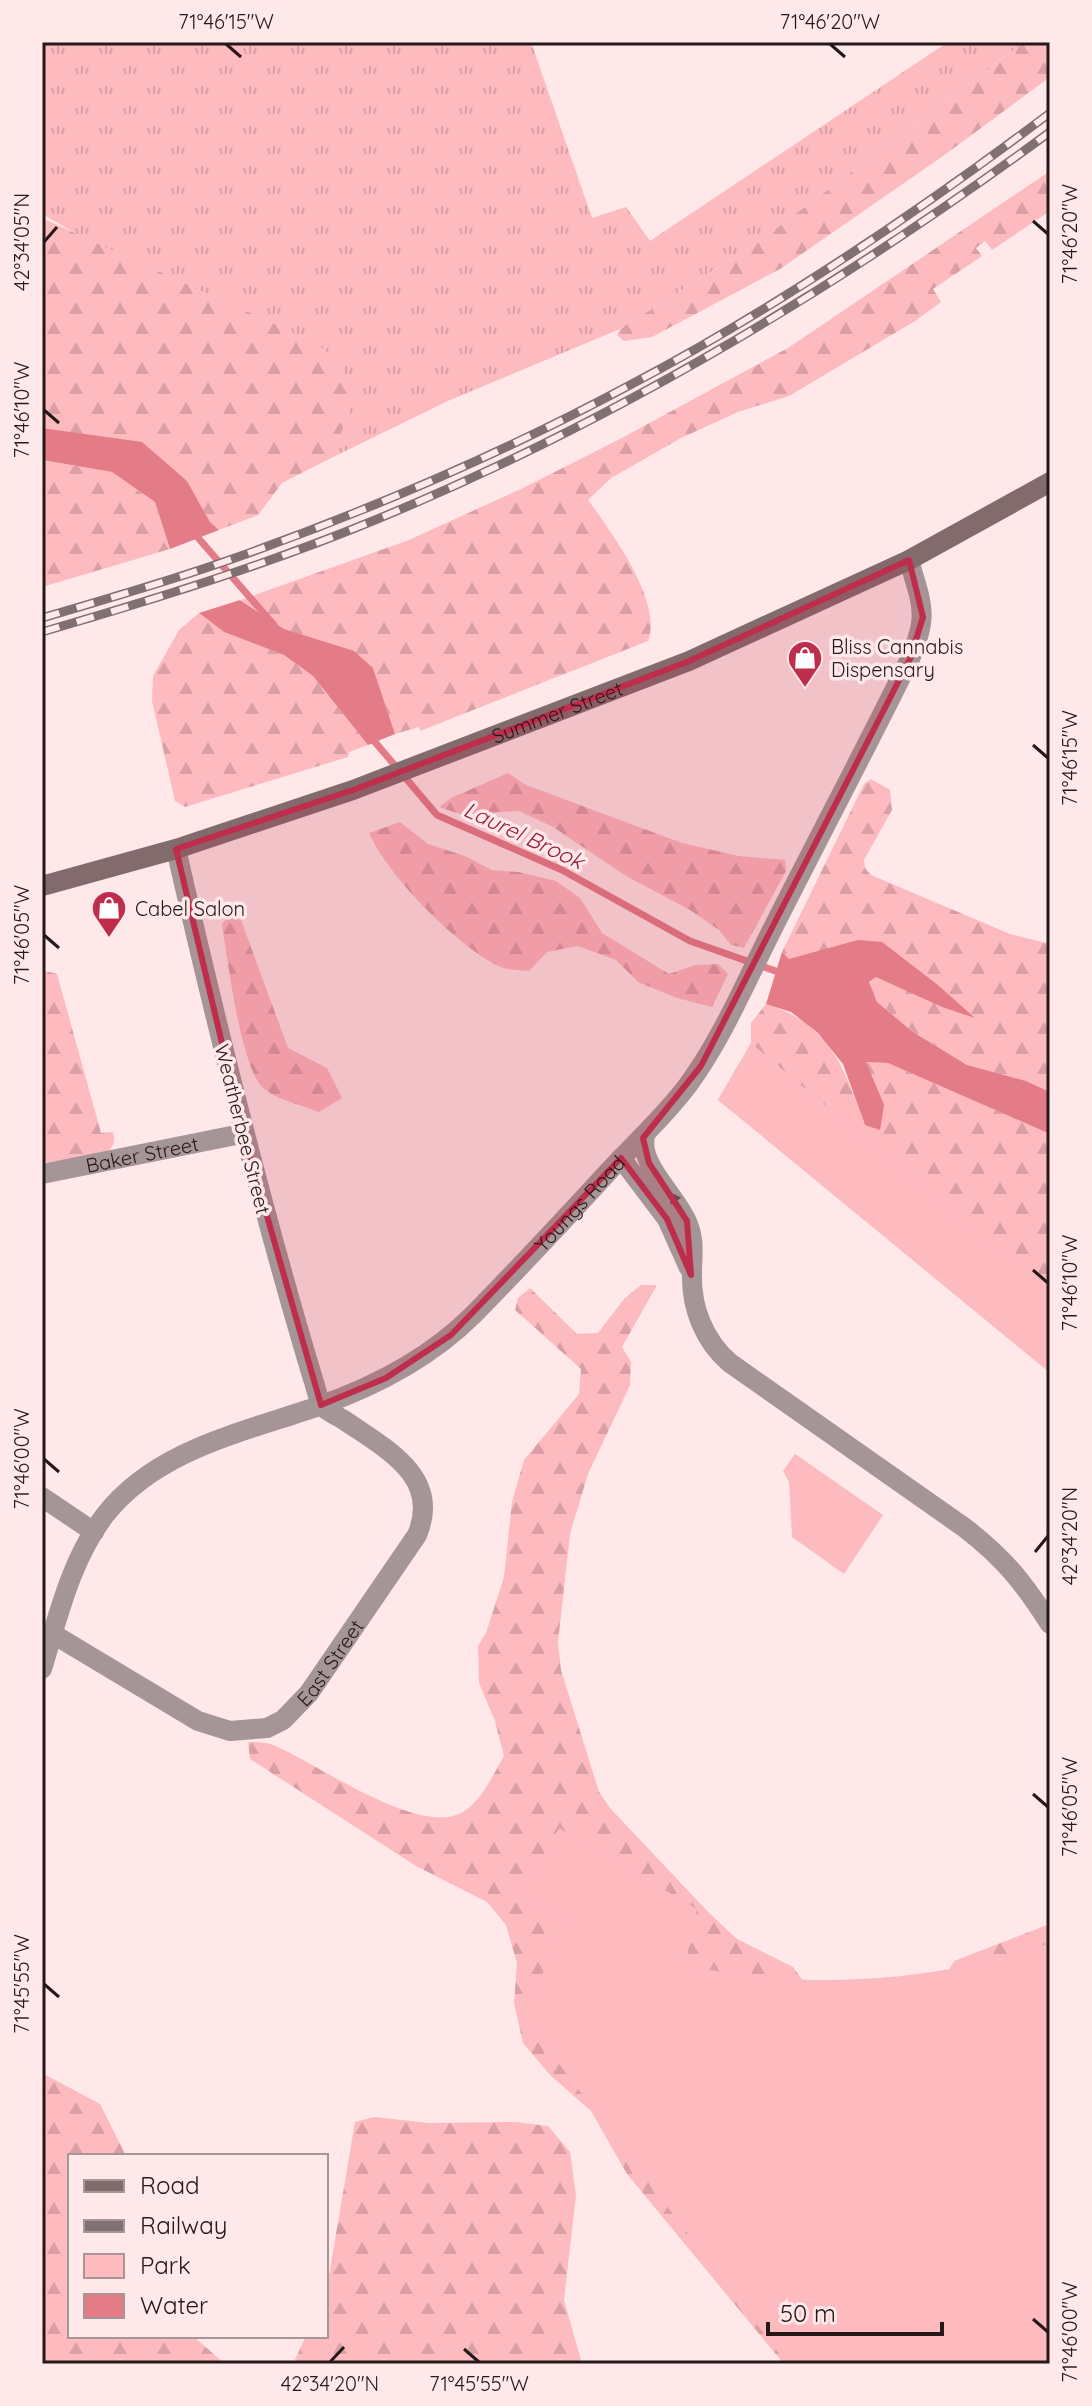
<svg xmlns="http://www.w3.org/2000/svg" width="1092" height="2406" viewBox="0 0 1092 2406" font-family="Quicksand,sans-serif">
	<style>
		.grass { fill: url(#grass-tufts) }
		.forest { fill: url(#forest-firs) }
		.park { fill: #fdbabf }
		.water { fill: #e37c87 }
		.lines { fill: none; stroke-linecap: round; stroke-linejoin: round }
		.stream { stroke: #e37c87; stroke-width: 7 }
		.street { stroke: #a69596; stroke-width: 20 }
		.secondary { stroke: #826b6d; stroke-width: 20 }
		.rail-casing { stroke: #817071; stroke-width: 9 }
		.rail { stroke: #ffe8e9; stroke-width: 6; stroke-dasharray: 18; stroke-linecap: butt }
		.oneway { fill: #5f5051 }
		.marked { fill: #be2d4c; fill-opacity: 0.2; stroke: #be2d4c; stroke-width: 6; stroke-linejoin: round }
		.ticks { fill: none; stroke: #251819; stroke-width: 3 }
		.labels { text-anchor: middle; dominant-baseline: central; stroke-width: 7; stroke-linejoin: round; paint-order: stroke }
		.poi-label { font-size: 20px; fill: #251819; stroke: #ffe8e9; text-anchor: start }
		.street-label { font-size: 20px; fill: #251819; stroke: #ffe8e9 }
		.water-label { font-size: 22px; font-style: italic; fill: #981d39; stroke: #ffe8e9 }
		.neatline { fill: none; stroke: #251819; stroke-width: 3 }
		.ticks-label { font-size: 20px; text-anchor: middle; fill: #251819 }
	</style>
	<defs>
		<pattern id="grass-tufts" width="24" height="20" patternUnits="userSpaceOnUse" patternTransform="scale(2)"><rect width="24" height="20" fill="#fdbabf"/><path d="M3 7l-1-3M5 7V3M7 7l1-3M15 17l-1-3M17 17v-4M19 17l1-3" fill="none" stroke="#d99fa4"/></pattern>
		<pattern id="forest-firs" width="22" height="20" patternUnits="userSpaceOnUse" patternTransform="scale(2)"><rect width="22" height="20" fill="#fdbabf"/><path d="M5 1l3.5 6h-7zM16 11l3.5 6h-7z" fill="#d99fa4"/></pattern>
	</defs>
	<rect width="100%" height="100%" fill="#ffe8e9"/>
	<polygon class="grass" points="42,42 531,42 592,218 626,207 650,241 948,42 1025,42 754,245 620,329 450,400 331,458 350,411 98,246 42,214"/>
	<g class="forest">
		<polygon points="1025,42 1050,42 1050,77 943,156 780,269 652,337 624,341 617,335 620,329 754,245"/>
		<path d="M1050,171V211L992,250L985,241L976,248L982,256L933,289L941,302L915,321L789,396L738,412L681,438L611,478L588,500C611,532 663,601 648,641L420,731L419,727L395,734L373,668L305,636L284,629L241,600L409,540L523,488L618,440L788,348Z"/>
		<polygon points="42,218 316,343 344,365 350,411 331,458 282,483 258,515 219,530 210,522 187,481 69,432 42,428"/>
		<polygon points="47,461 112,472 155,502 170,549 42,587 42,462"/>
		<polygon points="199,613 224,632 284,655 313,676 368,745 349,752 348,757 185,807 175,801 152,701 153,676 179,630"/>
		<polygon points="508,773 526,785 682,843 739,856 785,860 786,871 744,948 731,945 719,930 690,910 626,876 553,827 519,811 460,814 439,807 451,798"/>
		<polygon points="871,779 890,790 892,810 864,860 865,868 871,875 1010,934 1050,944 1050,1092 1026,1081 967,1065 913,1032 877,1002 869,982 876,977 973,1017 938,985 882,943 789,960 782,952 864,784"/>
		<path d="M400,822L428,844L465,856L492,870L518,872L556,881L580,898L602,933L669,974L695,965L718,964L728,974L712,1007L677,998L638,982L616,960L578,946L547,952L529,971C519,970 507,970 498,966C454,943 389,877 369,833Z"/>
		<path d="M228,914L241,920L288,1048L327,1068L342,1098L319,1112C302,1105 276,1100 262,1087C240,1063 228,960 222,925Z"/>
		<path d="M42,970L57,974L101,1133L113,1132C116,1143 112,1149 104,1155L42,1163Z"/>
		<path d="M766,1004C831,1025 843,1066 865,1125V1062L888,1063L1050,1134V1355L718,1100L751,1043V1023Z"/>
		<path d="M641,1285H657L622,1347L631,1362L630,1385L588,1474L570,1534L558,1642L561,1670L599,1792L610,1808L709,1913L737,1939L793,1967L816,1999L944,1979L954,1961L1050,1924V2364H784L627,2174L591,2111L550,2075L523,2043L514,2003L517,1963L506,1925L487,1902L416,1866L250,1759L248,1742C256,1742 265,1742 273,1745C315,1762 414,1834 459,1814C481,1804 492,1776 504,1756L495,1721L479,1683L478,1646L486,1633L504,1577L512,1502L524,1460L579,1394L581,1369L515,1310L518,1298L530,1288L577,1334L598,1333L624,1299Z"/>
		<polygon points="42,2073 100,2104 126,2156 70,2156 70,2336 193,2336 225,2364 42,2364"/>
		<polygon points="374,2117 429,2123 516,2122 548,2126 570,2152 576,2195 564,2300 582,2364 293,2364 306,2336 326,2336 326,2293 355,2122"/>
	</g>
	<g class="park">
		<polygon points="751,1043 975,1231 1050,1286 1050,1373 718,1100"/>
		<polygon points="795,1454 883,1515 844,1574 792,1537 789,1482 783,1471"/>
		<path d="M559,1828L697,1909L685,1965C806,1991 933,1983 1050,1943V2364H787L521,2014L569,1923L520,1895Z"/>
	</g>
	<g class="water">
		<polygon points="42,428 142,442 187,481 210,522 219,530 170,549 155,502 112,472 42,460"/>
		<polygon points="240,600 284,629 354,651 373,668 395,734 368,745 313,676 284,655 224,632 199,613"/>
		<polygon points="858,940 882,942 938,985 975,1018 942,1007 876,977 869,982 877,1002 913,1032 967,1065 1026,1081 1050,1092 1050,1134 888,1063 866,1062 884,1105 880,1130 865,1125 843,1064 818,1033 791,1012 766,1004 782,952 789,959"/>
	</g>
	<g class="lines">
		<g class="stream">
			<polyline points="193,532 274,625"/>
			<polyline points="369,735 437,815 562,870 690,941 784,974"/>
		</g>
		<g class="street">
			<path d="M645,1136C638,1165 678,1197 688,1224C695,1241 692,1256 692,1274C691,1307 704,1341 730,1363L965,1528C1005,1559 1023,1582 1050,1624"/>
			<polyline points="621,1158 667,1219 689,1268"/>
			<path id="s1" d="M42,1174L241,1134L243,1132"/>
			<polyline points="42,1497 94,1532"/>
			<path id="s2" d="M53,1634L198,1721L230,1731L267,1728L283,1720L309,1693L417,1535C442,1476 384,1448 344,1420C337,1416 329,1412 323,1407C318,1401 316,1387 313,1379C260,1203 217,1028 176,849"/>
			<path id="s3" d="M42,1669C58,1617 71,1559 105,1515C157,1449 244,1432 319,1406C376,1386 431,1357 474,1314C519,1268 564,1220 608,1172C635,1143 664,1117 688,1085C723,1037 747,979 774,926C819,837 866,748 910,659C929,614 922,606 909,560"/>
		</g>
		<path class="secondary" id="s4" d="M42,886L176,849L353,790L689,661L909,560L1050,482"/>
		<defs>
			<g id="rail">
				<path d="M42,618C106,599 170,581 232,559C368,511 503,453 630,385C778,307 917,213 1050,113"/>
				<path d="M42,632C155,599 266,565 375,520C616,421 840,286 1050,132"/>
			</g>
		</defs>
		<use href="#rail" class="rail-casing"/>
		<use href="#rail" class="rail"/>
	</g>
	<defs><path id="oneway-solid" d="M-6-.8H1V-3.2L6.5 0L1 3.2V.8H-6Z" transform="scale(2)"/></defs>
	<use class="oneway" href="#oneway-solid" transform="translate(677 1203) rotate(-123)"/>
	<path class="marked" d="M909,560L923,617L910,659L701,1066L643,1138L649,1163L687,1221L691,1275L667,1219L621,1158L451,1335L386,1378L321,1405L243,1132L176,849L353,790L689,661Z"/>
	<path class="ticks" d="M226,44L241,57M830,44L845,57M1033,221L1048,234M44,242L57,227M44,410L59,423M1033,745L1048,758M44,935L59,948M1033,1270L1048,1283M44,1459L59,1472M1035,1552L1048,1536M1033,1794L1048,1807M44,1984L59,1997M1033,2319L1048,2332M464,2349L479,2362M330,2362L344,2347"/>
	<defs>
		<symbol id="shop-pin" viewBox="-11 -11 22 30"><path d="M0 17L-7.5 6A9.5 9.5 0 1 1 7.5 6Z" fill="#be2d4c" stroke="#ffe8e9"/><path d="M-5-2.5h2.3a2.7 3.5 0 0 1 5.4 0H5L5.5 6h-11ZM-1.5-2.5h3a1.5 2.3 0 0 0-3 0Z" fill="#fff"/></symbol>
	</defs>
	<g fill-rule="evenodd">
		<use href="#shop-pin" x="785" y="638" width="40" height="54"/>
		<use href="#shop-pin" x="89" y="888" width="40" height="54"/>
	</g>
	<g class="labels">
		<g class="poi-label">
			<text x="831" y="646">Bliss Cannabis<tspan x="831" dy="23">Dispensary</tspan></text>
			<text x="135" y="908">Cabel Salon</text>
		</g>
		<g class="street-label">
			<text stroke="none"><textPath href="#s4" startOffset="544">Summer Street</textPath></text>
			<text transform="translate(243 1129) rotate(76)">Weatherbee Street</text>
			<text stroke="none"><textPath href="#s1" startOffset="102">Baker Street</textPath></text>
			<text stroke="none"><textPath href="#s3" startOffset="746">Youngs Road</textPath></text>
			<text stroke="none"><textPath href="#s2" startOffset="332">East Street</textPath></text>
		</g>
		<g class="water-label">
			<text transform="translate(524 835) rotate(25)">Laurel Brook</text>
		</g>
	</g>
	<rect width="1092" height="2406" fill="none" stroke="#ffe8e9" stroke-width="88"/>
	<rect x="68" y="2154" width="260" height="184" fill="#ffe8e9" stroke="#a89596" stroke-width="2"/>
	<rect x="84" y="2180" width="40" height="12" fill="#826b6d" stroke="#a89596" stroke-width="2"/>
	<text x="140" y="2194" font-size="24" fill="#251819">Road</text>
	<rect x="84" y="2220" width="40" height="12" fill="#817071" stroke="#a89596" stroke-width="2"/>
	<text x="140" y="2234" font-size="24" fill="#251819">Railway</text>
	<rect x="84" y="2254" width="40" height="24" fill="#fdbabf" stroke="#a89596" stroke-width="2"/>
	<text x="140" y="2274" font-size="24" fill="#251819">Park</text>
	<rect x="84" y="2294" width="40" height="24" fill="#e37c87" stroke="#a89596" stroke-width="2"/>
	<text x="140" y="2314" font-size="24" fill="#251819">Water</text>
	<path d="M768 2322v12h174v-12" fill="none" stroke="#251819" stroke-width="4"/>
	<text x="780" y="2322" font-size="24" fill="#251819" stroke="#ffe8e9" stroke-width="6" paint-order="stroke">50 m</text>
	<rect x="44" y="44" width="1004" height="2318" class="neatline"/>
	<g class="ticks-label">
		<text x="226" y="29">71°46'15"W</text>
		<text x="830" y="29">71°46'20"W</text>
		<text transform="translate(1070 234) rotate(-90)" y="7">71°46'20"W</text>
		<text transform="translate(22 242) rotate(-90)" y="7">42°34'05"N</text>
		<text transform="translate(22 410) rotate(-90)" y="7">71°46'10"W</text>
		<text transform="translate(1070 758) rotate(-90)" y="7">71°46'15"W</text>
		<text transform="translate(22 935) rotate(-90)" y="7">71°46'05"W</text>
		<text transform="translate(1070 1283) rotate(-90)" y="7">71°46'10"W</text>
		<text transform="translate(22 1459) rotate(-90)" y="7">71°46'00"W</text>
		<text transform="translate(1070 1536) rotate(-90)" y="7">42°34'20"N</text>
		<text transform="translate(1070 1807) rotate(-90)" y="7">71°46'05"W</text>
		<text transform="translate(22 1984) rotate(-90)" y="7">71°45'55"W</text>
		<text transform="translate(1070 2332) rotate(-90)" y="7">71°46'00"W</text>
		<text x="330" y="2391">42°34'20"N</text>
		<text x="479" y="2391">71°45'55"W</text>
	</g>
</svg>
